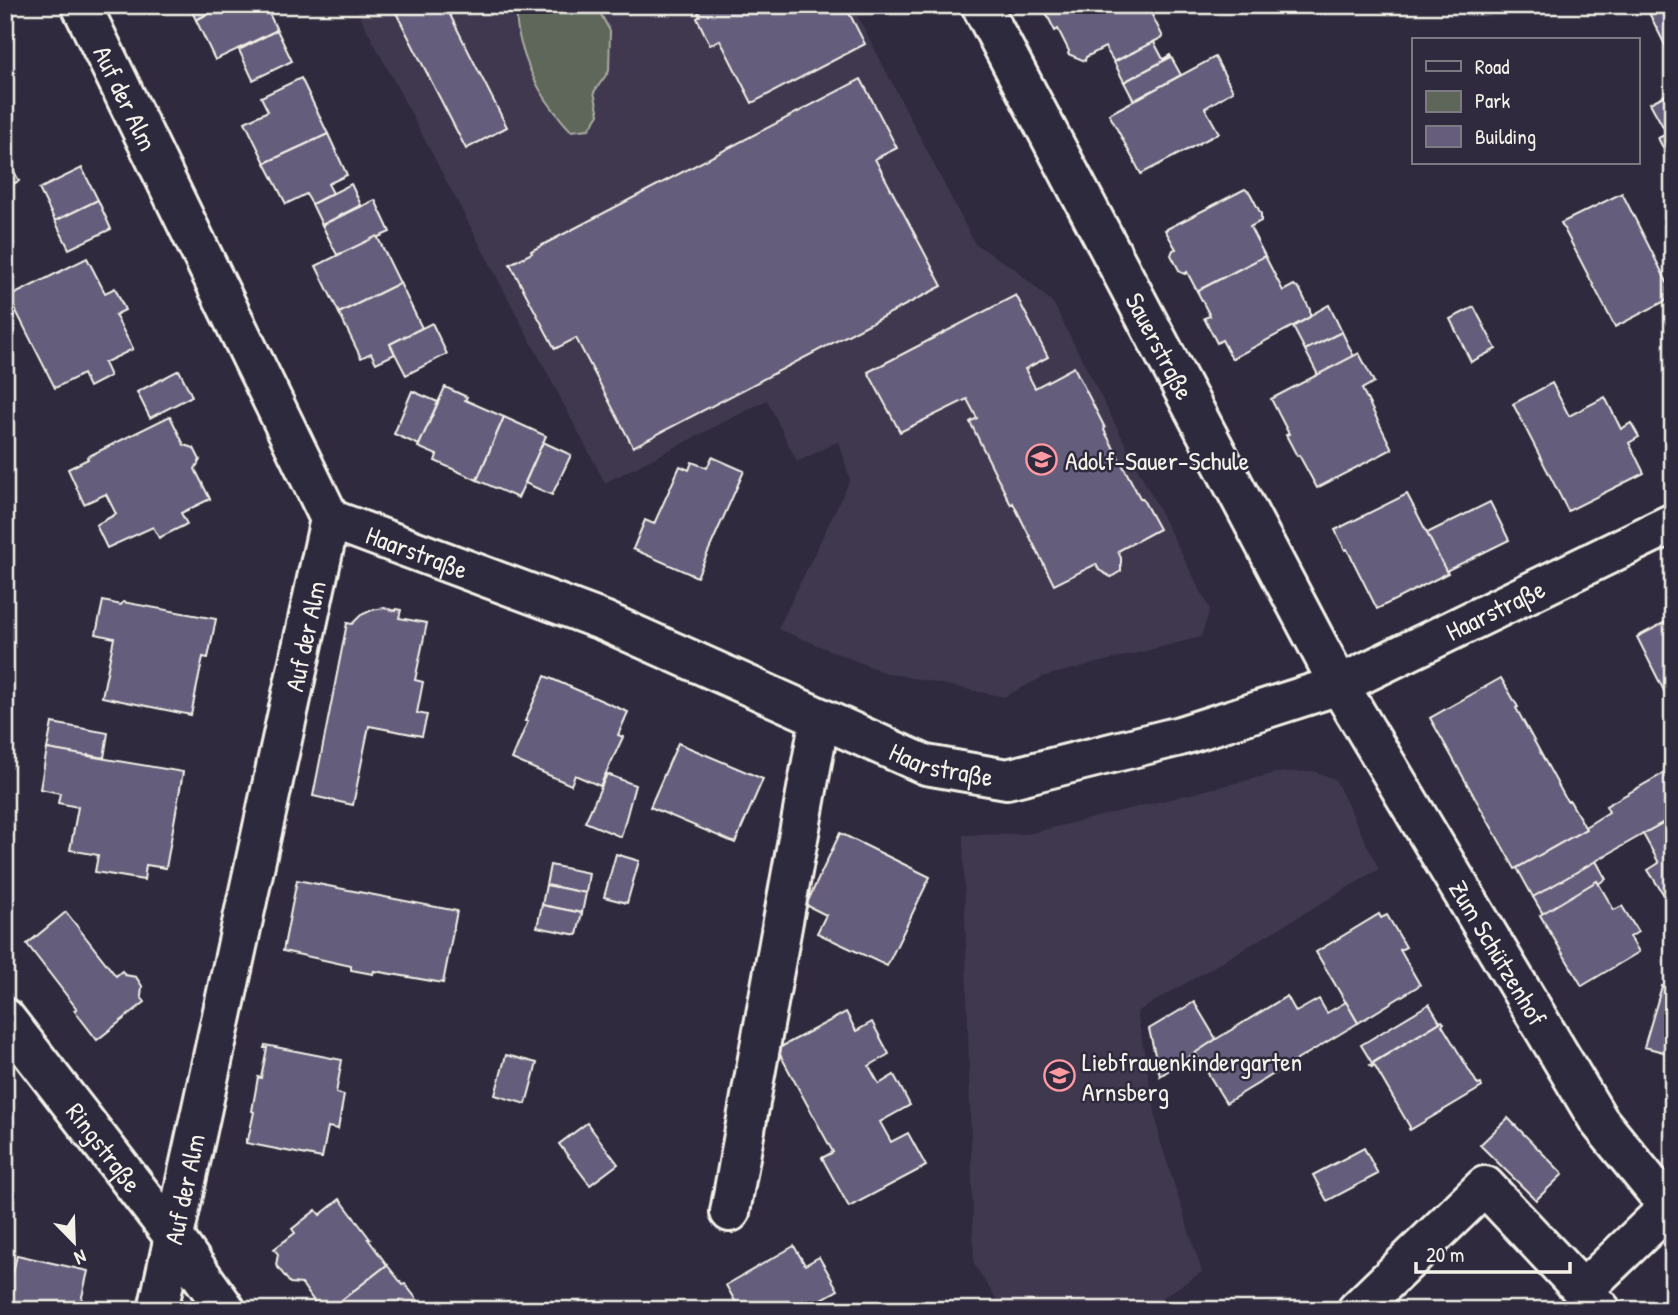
<svg xmlns="http://www.w3.org/2000/svg" width="1678" height="1315" viewBox="0 0 1678 1315" font-family="'Patrick Hand',sans-serif">
	<style>
		.built { fill: #3f3950 }
		.green { fill: #5e665a; stroke: #a9aca1; stroke-width: 2 }
		.building { fill: #655d7b; stroke: #f4f1e8; stroke-width: 2 }
		.lines { fill: none; stroke-linecap: round; stroke-linejoin: round }
		.minor-casing { stroke: #f4f1e8; stroke-width: 44 }
		.minor { stroke: #2f2a3d; stroke-width: 38 }
		.labels { text-anchor: middle; dominant-baseline: central; stroke-width: 5; stroke-linejoin: round; paint-order: stroke }
		.street-label { font-size: 26px; fill: #f4f1e8; stroke: #2f2a3d }
		.poi-label { font-size: 26px; fill: #f4f1e8; stroke: #2f2a3d; text-anchor: start }
	</style>
	<rect width="100%" height="100%" fill="#2f2a3d"/>
	<filter id="ink" filterUnits="userSpaceOnUse"><feTurbulence type="fractalNoise" baseFrequency=".0143" numOctaves="2"/><feDisplacementMap in="SourceGraphic" scale="14" xChannelSelector="R" yChannelSelector="G"/><feConvolveMatrix kernelMatrix="1 2 1 2 8 2 1 2 1" color-interpolation-filters="sRGB"/></filter>
	<g filter="url(#ink)">
		<g class="built">
			<polygon points="354,5 852,5 975,244 1015,269 1053,303 1210,609 1201,637 1045,676 1004,697 883,672 778,629 850,480 839,441 797,462 767,400 605,483"/>
			<polygon points="1313,771 1335,779 1379,869 1137,1012 1160,1140 1202,1272 1143,1310 1003,1310 974,1264 963,835 1027,834 1276,773"/>
		</g>
		<path class="green" d="M519,5H596L597,7L610,31L609,71L594,92L599,114L589,129L571,131C546,103 531,80 521,44C517,27 515,22 519,5Z"/>
		<g class="building">
			<polygon points="189,5 225,5 196,20"/>
			<polygon points="225,5 265,5 277,30 215,60 196,20"/>
			<polygon points="392,5 445,5 507,127 466,149"/>
			<polygon points="695,5 845,5 865,44 752,103 720,40 710,45 697,18 700,16"/>
			<polygon points="1042,5 1147,5 1163,37 1114,62 1105,47 1086,57 1085,61 1068,54 1069,51 1058,29 1055,31"/>
			<polygon points="1645,5 1673,5 1673,51 1669,53"/>
			<polygon points="277,30 292,61 253,80 239,50"/>
			<polygon points="1154,42 1163,59 1170,55 1171,57 1124,82 1114,62"/>
			<polygon points="1171,57 1181,75 1134,101 1124,82"/>
			<polygon points="1215,57 1233,91 1205,108 1219,133 1141,174 1109,114"/>
			<polygon points="301,78 328,134 265,163 245,122 268,111 261,97"/>
			<polygon points="861,79 897,148 875,159 942,286 633,447 576,338 555,349 510,264 532,253 531,251"/>
			<polygon points="1673,91 1673,167 1658,138 1667,134 1650,103"/>
			<polygon points="328,134 347,175 328,184 333,193 312,204 306,194 286,204 265,163"/>
			<polygon points="5,153 19,181 5,188"/>
			<polygon points="82,168 98,200 55,221 39,189"/>
			<polygon points="351,184 361,205 322,225 312,204"/>
			<polygon points="1245,189 1250,193 1261,214 1261,221 1250,227 1265,256 1197,291 1187,272 1185,274 1180,272 1171,255 1173,250 1176,249 1165,230"/>
			<polygon points="1622,193 1673,294 1673,297 1615,327 1561,223"/>
			<polygon points="98,200 111,229 69,249 55,221"/>
			<polygon points="375,200 390,232 337,255 322,225"/>
			<polygon points="377,236 400,283 339,313 316,266"/>
			<polygon points="1265,256 1283,291 1294,285 1300,290 1310,310 1310,317 1232,359 1222,340 1217,343 1204,318 1210,316 1197,291"/>
			<polygon points="87,258 105,293 115,288 125,310 115,315 133,349 104,363 110,376 89,387 83,374 55,388 9,297"/>
			<polygon points="400,283 422,328 390,344 395,354 376,363 371,353 361,358 339,313"/>
			<polygon points="1016,295 1048,357 1025,369 1035,388 1074,367 1105,428 1104,430 1140,498 1142,498 1159,529 1118,551 1121,558 1121,571 1111,577 1099,570 1096,564 1054,585 1013,503 1011,505 970,422 977,418 967,399 900,432 868,372"/>
			<polygon points="1329,305 1342,332 1305,350 1293,327 1310,317 1311,315"/>
			<polygon points="1474,307 1496,349 1471,362 1450,319"/>
			<polygon points="432,323 447,354 406,375 390,344"/>
			<polygon points="1342,332 1354,357 1318,375 1305,350"/>
			<polygon points="1359,353 1374,382 1362,389 1392,449 1317,488 1299,455 1297,456 1286,435 1289,434 1271,399"/>
			<polygon points="179,370 192,396 150,418 137,392"/>
			<polygon points="1552,383 1569,416 1605,397 1621,429 1631,423 1639,437 1629,443 1644,473 1568,511 1513,404"/>
			<polygon points="445,387 467,397 465,400 504,417 477,480 435,461 437,455 418,447"/>
			<polygon points="412,391 438,402 419,445 394,434"/>
			<polygon points="170,416 184,445 194,448 200,460 195,469 210,499 181,513 187,524 159,538 153,527 107,548 96,525 116,514 106,494 84,504 68,469 88,459 87,457"/>
			<polygon points="504,417 546,436 518,498 477,480"/>
			<polygon points="543,442 571,455 552,495 525,483"/>
			<polygon points="712,457 744,471 697,577 633,549 645,520 654,524 680,466 689,470 692,462 707,468"/>
			<polygon points="1407,494 1448,573 1377,609 1347,549 1345,550 1335,530"/>
			<polygon points="1490,502 1509,540 1446,571 1427,533"/>
			<polygon points="103,601 121,605 123,602 216,619 208,658 203,657 191,715 102,697 114,638 96,634"/>
			<polygon points="384,608 396,611 396,609 401,610 399,618 427,623 415,680 423,682 417,713 427,715 422,736 369,726 353,805 313,796 347,623 352,624 361,615 372,610"/>
			<polygon points="1673,618 1673,698 1671,695 1667,697 1637,637"/>
			<polygon points="545,676 628,712 618,735 623,737 600,786 575,775 571,785 512,759 528,721 525,721"/>
			<polygon points="1501,678 1518,707 1516,708 1567,801 1570,801 1586,829 1515,869 1430,718"/>
			<polygon points="52,723 108,733 104,758 88,755 88,757 47,749"/>
			<polygon points="678,743 763,779 735,843 650,807"/>
			<polygon points="47,749 183,772 166,868 146,865 144,880 95,872 98,855 70,850 78,807 58,803 60,793 40,789"/>
			<polygon points="1673,768 1673,817 1533,897 1517,868 1586,829 1585,827 1609,812 1606,806"/>
			<polygon points="607,774 635,785 621,837 585,822"/>
			<polygon points="1670,819 1673,825 1673,909 1648,870 1659,863 1643,834"/>
			<polygon points="840,833 930,877 887,966 817,933 826,915 806,905"/>
			<polygon points="616,854 639,861 627,903 604,897"/>
			<polygon points="1596,861 1606,879 1598,884 1597,881 1543,914 1533,897"/>
			<polygon points="550,865 589,873 586,893 546,885"/>
			<polygon points="297,880 457,911 443,983 374,971 373,974 351,970 351,966 283,951"/>
			<polygon points="1597,881 1614,910 1622,906 1638,932 1630,937 1639,952 1582,986 1540,915"/>
			<polygon points="546,885 586,893 582,913 542,905"/>
			<polygon points="542,905 582,913 577,935 537,927"/>
			<polygon points="66,912 116,976 122,971 125,975 136,977 142,986 141,997 145,1002 97,1040 74,1010 77,1009 27,944"/>
			<polygon points="1379,914 1381,918 1387,915 1406,947 1400,950 1420,985 1358,1023 1316,952"/>
			<polygon points="1662,986 1673,989 1673,1060 1669,1059 1671,1054 1644,1047"/>
			<polygon points="1287,996 1296,1012 1319,999 1327,1013 1346,1002 1358,1023 1226,1103 1195,1052"/>
			<polygon points="1194,1002 1216,1039 1160,1076 1149,1029"/>
			<polygon points="1429,1004 1440,1022 1372,1063 1361,1045"/>
			<polygon points="846,1012 856,1031 872,1022 889,1054 869,1066 879,1084 894,1075 910,1105 880,1122 891,1142 908,1133 926,1166 849,1207 822,1158 833,1152 777,1049"/>
			<polygon points="1442,1021 1444,1023 1442,1025 1478,1085 1481,1084 1482,1087 1410,1130 1409,1129 1410,1127 1374,1065 1372,1067 1370,1065"/>
			<polygon points="265,1045 342,1060 336,1093 344,1095 338,1129 328,1127 322,1158 246,1143 246,1139 248,1140 254,1112 252,1111 258,1077 261,1078 267,1048 264,1048"/>
			<polygon points="506,1055 537,1063 526,1104 495,1095"/>
			<polygon points="1508,1118 1563,1174 1536,1200 1480,1145"/>
			<polygon points="587,1123 618,1164 590,1185 559,1144"/>
			<polygon points="1364,1148 1378,1174 1327,1201 1313,1175"/>
			<polygon points="340,1199 370,1239 368,1239 387,1265 329,1310 320,1310 302,1284 290,1283 276,1265 278,1254 274,1249 295,1233 292,1229 316,1210 320,1215"/>
			<polygon points="794,1246 805,1265 819,1257 838,1290 802,1310 740,1310 726,1285"/>
			<polygon points="17,1255 88,1271 79,1310 5,1310 5,1295 6,1290 9,1290"/>
			<polygon points="387,1265 403,1285 405,1284 425,1310 329,1310"/>
			<polygon points="823,1298 829,1310 802,1310"/>
		</g>
		<g class="lines">
			<defs>
				<g id="minor">
					<path id="s1" d="M81,5L330,519L158,1310"/>
					<path id="s2" d="M981,5L1339,685L1599,1121L1673,1212"/>
					<path id="s3" d="M330,519L604,621L926,765L1007,779L1180,736L1339,685L1673,523"/>
					<path id="s4" d="M5,1018L174,1237L226,1310"/>
					<polyline points="730,1212 820,718"/>
					<polyline points="1583,1290 1669,1207"/>
					<polyline points="1357,1310 1485,1186 1601,1310"/>
				</g>
			</defs>
			<use href="#minor" class="minor-casing"/>
			<use href="#minor" class="minor"/>
		</g>
	</g>
	<defs>
		<symbol id="school-ring" viewBox="-11 -11 22 22"><circle r="9.5" fill="#2f2a3d" stroke="#ff9aa2" stroke-width="1.5"/><path d="M0-5L7-2L0 1L-7-2ZM-4 1L0 2.5L4 1V4Q0 6-4 4Z" fill="#ff9aa2"/></symbol>
	</defs>
	<g fill-rule="evenodd">
		<use href="#school-ring" x="1024" y="442" width="35" height="35"/>
		<use href="#school-ring" x="1042" y="1058" width="35" height="35"/>
	</g>
	<g class="labels">
		<g class="street-label">
			<text stroke="none"><textPath href="#s1" startOffset="103">Auf der Alm</textPath></text>
			<text stroke="none"><textPath href="#s2" startOffset="385">Sauerstraße</textPath></text>
			<text stroke="none"><textPath href="#s3" startOffset="93">Haarstraße</textPath></text>
			<text stroke="none"><textPath href="#s3" startOffset="1246">Haarstraße</textPath></text>
			<text transform="translate(305 636) rotate(-78)">Auf der Alm</text>
			<text stroke="none"><textPath href="#s3" startOffset="660">Haarstraße</textPath></text>
			<text stroke="none"><textPath href="#s2" startOffset="1080">Zum Schützenhof</textPath></text>
			<text stroke="none"><textPath href="#s4" startOffset="163">Ringstraße</textPath></text>
			<text transform="translate(184 1189) rotate(-78)">Auf der Alm</text>
		</g>
		<g class="poi-label">
			<text x="1065" y="460">Adolf-Sauer-Schule</text>
			<text x="1082" y="1061">Liebfrauenkindergarten<tspan x="1082" dy="30">Arnsberg</tspan></text>
		</g>
	</g>
	<rect width="1678" height="1315" fill="none" stroke="#2f2a3d" stroke-width="28"/>
	<rect x="14" y="14" width="1650" height="1287" fill="none" stroke="#f4f1e8" stroke-width="2.5" filter="url(#ink)"/>
	<rect x="1412" y="38" width="228" height="126" fill="#2f2a3d" stroke="#7e7a81" stroke-width="2"/>
	<rect x="1426" y="61" width="35" height="10" fill="#2f2a3d" stroke="#7e7a81" stroke-width="2"/>
	<text x="1475" y="74" font-size="21" fill="#f4f1e8">Road</text>
	<rect x="1426" y="91" width="35" height="21" fill="#5e665a" stroke="#7e7a81" stroke-width="2"/>
	<text x="1475" y="108" font-size="21" fill="#f4f1e8">Park</text>
	<rect x="1426" y="126" width="35" height="21" fill="#655d7b" stroke="#7e7a81" stroke-width="2"/>
	<text x="1475" y="144" font-size="21" fill="#f4f1e8">Building</text>
	<g transform="translate(74 1242) rotate(157)" stroke="#2f2a3d" stroke-width="5" paint-order="stroke">
	<path d="M0-5L12 26L0 18L-12 26Z" fill="#f4f1e8"/>
	<text y="-10" font-size="19" font-weight="bold" text-anchor="middle" fill="#f4f1e8">N</text>
	</g>
	<path d="M1416 1262v10h154v-10" fill="none" stroke="#f4f1e8" stroke-width="3.5"/>
	<text x="1426" y="1262" font-size="21" fill="#f4f1e8" stroke="#2f2a3d" stroke-width="5" paint-order="stroke">20 m</text>
</svg>
